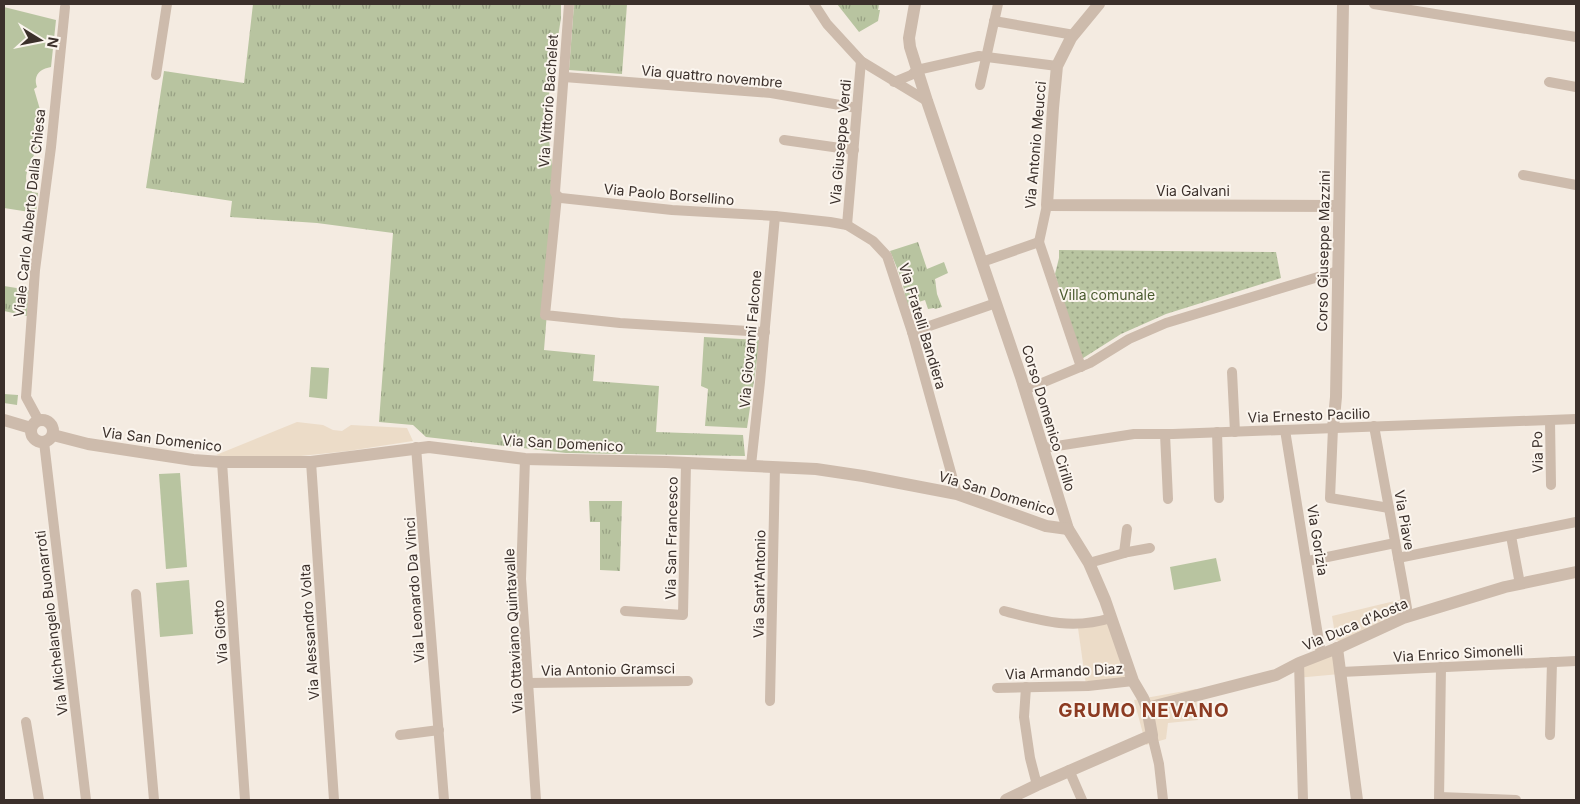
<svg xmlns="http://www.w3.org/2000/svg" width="1580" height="804" viewBox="0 0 1580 804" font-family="Inter,sans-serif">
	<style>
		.grass { fill: url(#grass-tufts) }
		.park { fill: url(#park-dots) }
		.garden { fill: #b8c4a0 }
		.plaza { fill: #ecdcc8 }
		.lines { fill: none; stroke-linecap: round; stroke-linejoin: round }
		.minor { stroke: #cdbbac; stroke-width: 10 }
		.tertiary { stroke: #cdbbac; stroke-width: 12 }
		.labels { text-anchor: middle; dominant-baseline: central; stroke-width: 4; stroke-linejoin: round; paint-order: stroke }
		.street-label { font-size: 14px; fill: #3b302b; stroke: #fbf5ee }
		.park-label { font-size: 14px; fill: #4a5a2e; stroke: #fbf5ee }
		.district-label { font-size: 19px; font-weight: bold; letter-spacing: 1px; fill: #8c3b22; stroke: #fbf5ee }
	</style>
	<defs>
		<pattern id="grass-tufts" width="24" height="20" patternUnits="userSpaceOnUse" patternTransform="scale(1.25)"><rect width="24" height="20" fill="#b8c4a0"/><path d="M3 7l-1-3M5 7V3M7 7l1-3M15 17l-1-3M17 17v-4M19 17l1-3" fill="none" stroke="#97a083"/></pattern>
		<pattern id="park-dots" width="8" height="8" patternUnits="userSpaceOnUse" patternTransform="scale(1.25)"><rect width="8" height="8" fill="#b8c4a0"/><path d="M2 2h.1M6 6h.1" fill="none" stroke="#97a083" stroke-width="1.8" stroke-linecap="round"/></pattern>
	</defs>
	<rect width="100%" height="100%" fill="#f4ebe1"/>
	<g class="grass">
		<polygon points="253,4 561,4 561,18 546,114 556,200 544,350 595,355 593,381 659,386 656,432 743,435 745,456 566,453 426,437 413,425 379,422 393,233 317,223 230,217 232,201 146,188 164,71 244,83"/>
		<polygon points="574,4 627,4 622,74 569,70"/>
		<polygon points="837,4 879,4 878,10 880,10 878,21 859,32"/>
		<path d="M918,242L927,269L944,262L948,273L935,279L937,294L942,307L935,309L934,308L928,309L925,300L906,306C906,287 897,268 890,251Z"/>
		<polygon points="4,286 29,290 27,316 4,311"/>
		<polygon points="704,337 760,340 747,428 705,426 708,389 701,386"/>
		<polygon points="4,394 18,395 17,405 4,403"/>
		<polygon points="589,501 622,501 620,571 600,570 600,522 590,522"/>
	</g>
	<polygon class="park" points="1059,250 1276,252 1281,278 1166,314 1121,334 1080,360 1055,274 1059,258"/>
	<g class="garden">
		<path d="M4,7L56,20L51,67C40,69 33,75 37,87L34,89L41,113H43L42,132L38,148H36L34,155L25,171L27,172C24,182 29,185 32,192L38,193L36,213L4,208Z"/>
		<polygon points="311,367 329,368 327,399 309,397"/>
		<polygon points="180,473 187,567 166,569 159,474"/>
		<polygon points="1216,558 1221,581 1174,590 1170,567"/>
		<polygon points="189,580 193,634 160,637 156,583"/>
	</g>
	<g class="plaza">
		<polygon points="297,422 323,425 333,430 342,431 351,425 407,428 413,441 348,451 282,458 224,457 216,455"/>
		<polygon points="1403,599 1407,611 1344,642 1336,640 1332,616"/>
		<polygon points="1108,622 1128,678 1086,685 1078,628"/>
		<polygon points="1336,644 1340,674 1296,678 1295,659"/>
		<polygon points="1196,689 1198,720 1168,723 1166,739 1146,745 1134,700"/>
	</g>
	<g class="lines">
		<g class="minor">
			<polyline points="569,4 555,192 557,196 561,198 672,210 775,216 830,222 847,225 873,241 887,256 912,332 957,494"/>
			<polyline points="814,4 827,24 861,61 927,101"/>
			<polyline points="1374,4 1576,37"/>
			<polyline points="994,21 1074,35"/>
			<polyline points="156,75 167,4"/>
			<polyline points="564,77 771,93 857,108"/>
			<polyline points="894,82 911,75 917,70 979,56 1057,66"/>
			<polyline points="1549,82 1576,87"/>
			<polyline points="980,85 998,4"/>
			<polyline points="784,140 854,150"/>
			<polyline points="1523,175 1576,185"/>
			<polyline points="557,196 545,315 620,323 765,332"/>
			<polyline points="847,225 861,61"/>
			<polyline points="1039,242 1081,367"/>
			<polyline points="1039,242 1047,205"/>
			<polyline points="982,262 1039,242"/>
			<polyline points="912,332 996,303"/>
			<polyline points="1232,372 1235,432"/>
			<polyline points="1025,390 1090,363 1129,339 1166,323 1338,271"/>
			<polyline points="1550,420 1551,485"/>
			<polyline points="39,421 26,397 35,270 51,147 65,7"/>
			<polyline points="1374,426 1403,585 1407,608 1403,618"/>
			<polyline points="1333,428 1330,498 1389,508"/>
			<polyline points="1285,430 1321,654"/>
			<polyline points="1217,432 1219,498"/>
			<polyline points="1165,434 1168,499"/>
			<polyline points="44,442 86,800"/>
			<polyline points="416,447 444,800"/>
			<polyline points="1044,448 1134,434 1173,434 1576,419"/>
			<polyline points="525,459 521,579 536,800"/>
			<polyline points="222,462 245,800"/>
			<polyline points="311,462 334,800"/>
			<polyline points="751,465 760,382 775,216"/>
			<polyline points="1511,536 1520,584"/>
			<polyline points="1124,553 1127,529"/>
			<polyline points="1398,558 1576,522"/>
			<polyline points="1308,561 1395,543"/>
			<polyline points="1089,563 1128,552 1150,548"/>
			<polyline points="136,594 154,800"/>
			<polyline points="625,611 683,615 686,463"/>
			<path d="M1004,611C1042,621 1072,630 1111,618"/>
			<polyline points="1299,663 1303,800"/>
			<polyline points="1341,672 1576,661"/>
			<polyline points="528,683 688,681"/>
			<polyline points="1026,687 1024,717 1030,758 1037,785"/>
			<polyline points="997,688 1088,686 1133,681"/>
			<polyline points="770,701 775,467"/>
			<polyline points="26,722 39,800"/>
			<polyline points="400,735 439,730"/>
			<polyline points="1152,735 1159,764 1163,800"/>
			<polyline points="1550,735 1552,662"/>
			<polyline points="1069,770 1082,800"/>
			<polyline points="1440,797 1516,800"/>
			<polyline points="1439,800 1441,667"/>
		</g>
		<g class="tertiary">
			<polyline points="915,4 909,38 910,47 927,101 1021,377 1068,529 1089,563 1105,600 1133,681 1143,698 1147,708 1152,735 1037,785 1006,800"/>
			<polyline points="1099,4 1071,38 1057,66 1053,108 1047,205 1339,206"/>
			<circle cx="42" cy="431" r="11"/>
			<polyline points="4,420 31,428"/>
			<polyline points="1333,428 1336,397 1343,4"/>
			<polyline points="53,435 88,444 193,460 222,462 311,462 429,447 525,459 666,462 816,469 863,476 957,494 1046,526 1068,529"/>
			<polyline points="1337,648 1357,800"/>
			<polyline points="1147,708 1276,675 1299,663 1340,647 1403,618 1505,587 1576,572"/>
		</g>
	</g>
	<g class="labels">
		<g class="street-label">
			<text transform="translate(712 76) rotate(5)">Via quattro novembre</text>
			<text transform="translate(548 101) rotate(-86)">Via Vittorio Bachelet</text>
			<text transform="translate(840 142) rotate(-85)">Via Giuseppe Verdi</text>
			<text transform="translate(1035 145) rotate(-85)">Via Antonio Meucci</text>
			<text x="1193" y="190">Via Galvani</text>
			<text transform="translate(669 194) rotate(5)">Via Paolo Borsellino</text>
			<text transform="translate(29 213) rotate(-84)">Viale Carlo Alberto Dalla Chiesa</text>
			<text transform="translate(1323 251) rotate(-89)">Corso Giuseppe Mazzini</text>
			<text transform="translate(923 326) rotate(73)">Via Fratelli Bandiera</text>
			<text transform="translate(750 339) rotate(-85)">Via Giovanni Falcone</text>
			<text transform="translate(1309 415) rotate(-2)">Via Ernesto Pacilio</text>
			<text transform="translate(1049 418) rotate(73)">Corso Domenico Cirillo</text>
			<text transform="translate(162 439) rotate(7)">Via San Domenico</text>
			<text transform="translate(563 443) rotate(3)">Via San Domenico</text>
			<text transform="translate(1537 452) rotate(-91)">Via Po</text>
			<text transform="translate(997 493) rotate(17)">Via San Domenico</text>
			<text transform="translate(1405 520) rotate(80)">Via Piave</text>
			<text transform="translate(671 538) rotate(-89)">Via San Francesco</text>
			<text transform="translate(1318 540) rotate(81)">Via Gorizia</text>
			<text transform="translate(759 584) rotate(-89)">Via Sant'Antonio</text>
			<text transform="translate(414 590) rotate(-94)">Via Leonardo Da Vinci</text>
			<text transform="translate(51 623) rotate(-97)">Via Michelangelo Buonarroti</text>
			<text transform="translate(1355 624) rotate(-23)">Via Duca d'Aosta</text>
			<text transform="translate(513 631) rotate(-93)">Via Ottaviano Quintavalle</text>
			<text transform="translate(220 632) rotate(-94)">Via Giotto</text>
			<text transform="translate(309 632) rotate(-94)">Via Alessandro Volta</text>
			<text transform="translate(1458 653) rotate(-3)">Via Enrico Simonelli</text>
			<text transform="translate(608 669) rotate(-1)">Via Antonio Gramsci</text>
			<text transform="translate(1064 671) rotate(-3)">Via Armando Diaz</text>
		</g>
		<g class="park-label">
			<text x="1107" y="294">Villa comunale</text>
		</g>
		<g class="district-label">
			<text x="1144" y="710">GRUMO NEVANO</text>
		</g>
	</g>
	<rect width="1580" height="804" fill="none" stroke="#3b302b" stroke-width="10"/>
	<g transform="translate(40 40) rotate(100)" stroke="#fbf5ee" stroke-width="4" paint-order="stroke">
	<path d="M0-4L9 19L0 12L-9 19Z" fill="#3b302b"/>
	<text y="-8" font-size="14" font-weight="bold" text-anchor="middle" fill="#3b302b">N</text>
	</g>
</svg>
